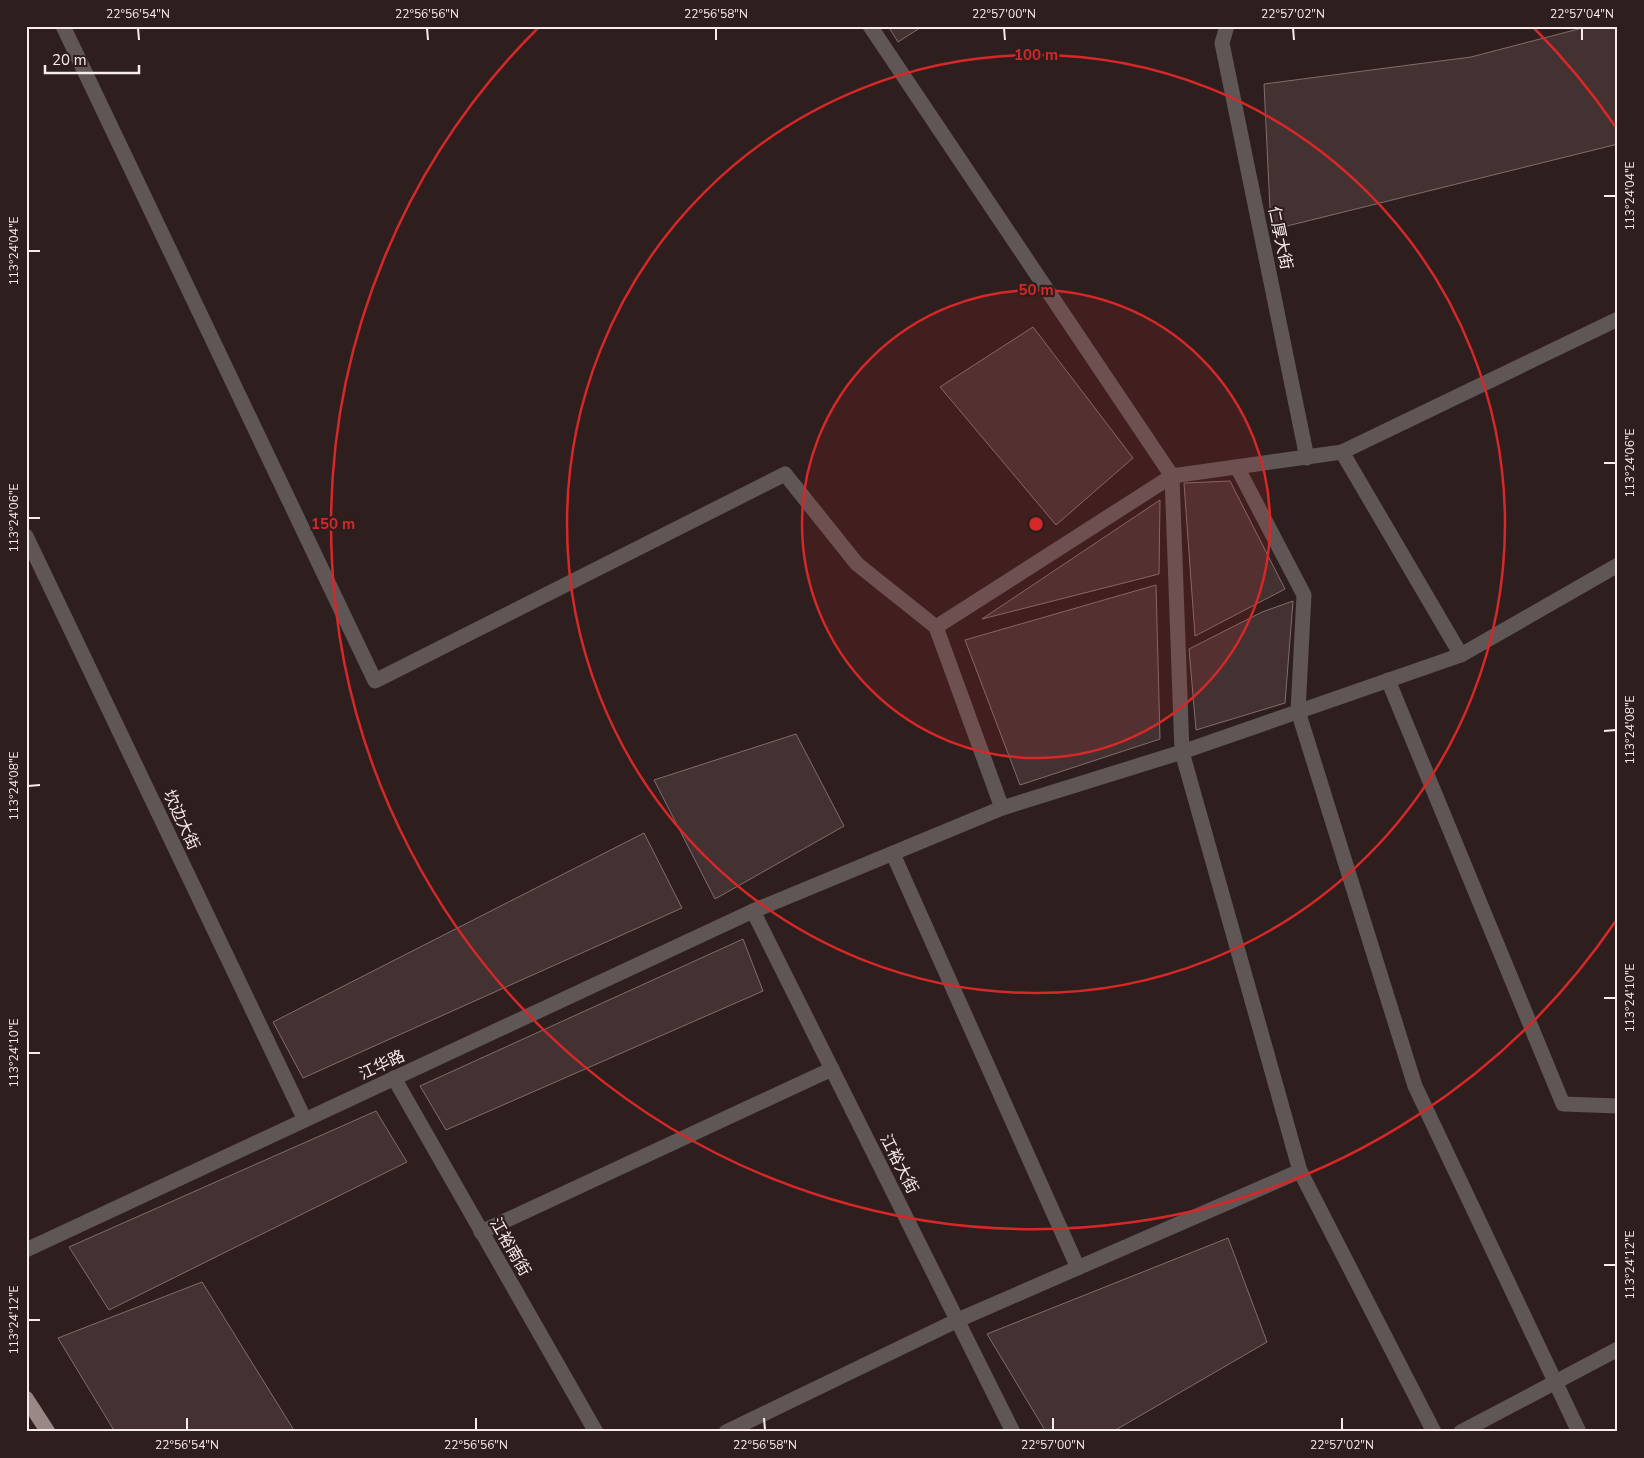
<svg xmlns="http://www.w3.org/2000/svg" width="1644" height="1458" viewBox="0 0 1644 1458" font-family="'Nunito Sans','Noto Sans SC',sans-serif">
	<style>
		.building { fill: #433231; stroke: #816d6c }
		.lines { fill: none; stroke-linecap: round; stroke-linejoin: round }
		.minor { stroke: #5f5655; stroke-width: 15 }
		.primary { stroke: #9a8887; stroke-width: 15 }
		.ticks { fill: none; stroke: #f7eceb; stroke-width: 2 }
		.ring { fill: none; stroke: #d62828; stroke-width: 2.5 }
		.labels { text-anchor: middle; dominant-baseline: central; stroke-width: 4.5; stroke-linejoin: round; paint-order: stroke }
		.street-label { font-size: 16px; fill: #f7eceb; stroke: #2e1e1e }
		.centre { fill: #d62828; stroke: #2e1e1e; stroke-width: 2.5 }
		.ring-label { font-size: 15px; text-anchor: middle; font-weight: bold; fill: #d62828; stroke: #2e1e1e; stroke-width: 4.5; stroke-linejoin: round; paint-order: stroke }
		.neatline { fill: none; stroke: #f7eceb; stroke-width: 2 }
		.ticks-label { font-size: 12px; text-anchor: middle; fill: #f7eceb }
	</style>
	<rect width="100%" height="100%" fill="#2e1e1e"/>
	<g class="building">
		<polygon points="888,26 923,26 898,42"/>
		<polygon points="1590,26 1618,26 1618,144 1271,230 1264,84 1471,57"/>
		<polygon points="1033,327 1133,458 1056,525 940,387"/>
		<polygon points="1230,481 1285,589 1195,636 1184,483"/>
		<polygon points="1160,500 1159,574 982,619"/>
		<polygon points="1156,585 1160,739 1020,785 965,640"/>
		<polygon points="1293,601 1285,703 1196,730 1189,649 1262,612"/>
		<polygon points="796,734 844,826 715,899 654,780"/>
		<polygon points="644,833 682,908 303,1078 273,1022"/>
		<polygon points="743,939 763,991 446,1130 420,1086"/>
		<polygon points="376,1111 407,1162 109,1310 69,1247"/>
		<polygon points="1228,1238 1267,1342 1112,1432 1046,1432 987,1334"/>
		<polygon points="202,1282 295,1432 115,1432 58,1338"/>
	</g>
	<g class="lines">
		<g class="minor">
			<polyline points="63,26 375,681 785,474 857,564 936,627 1002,808"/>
			<polyline points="870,26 1172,476 1182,752 1300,1171 1434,1432"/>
			<polyline points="1227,26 1222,43 1307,458"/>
			<polyline points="1237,467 1304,595 1298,711 1415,1086 1579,1432"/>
			<polyline points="26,536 305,1120"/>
			<polyline points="936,627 1172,476 1342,452 1618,319"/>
			<polyline points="1461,655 1618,565"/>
			<polyline points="1388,680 1563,1104 1618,1106"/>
			<polyline points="893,854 1078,1268"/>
			<polyline points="753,911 1013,1432"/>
			<polyline points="394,1078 596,1432"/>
			<polyline points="481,1232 832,1069"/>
			<polyline points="26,1250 753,911 1002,808 1182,752 1461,655 1342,452"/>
			<polyline points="726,1432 958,1320 1300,1171"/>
			<polyline points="1461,1432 1618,1349"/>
		</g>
		<polyline class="primary" points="26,1398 48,1432"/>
	</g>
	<path class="ticks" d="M138,28L139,40M427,28L428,40M716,28V40M1004,28L1005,40M1293,28L1294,40M1582,28V40M1604,196H1616M28,251H40M1604,463H1616M28,518H40M1604,731L1616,730M28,786L40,785M1604,998H1616M28,1053H40M1604,1265H1616M28,1320H40M187,1418V1430M476,1418V1430M764,1418L765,1430M1053,1418V1430M1342,1418V1430"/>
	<circle cx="1036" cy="524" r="234" fill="#d62828" fill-opacity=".12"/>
	<g class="ring">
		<circle cx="1036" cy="524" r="234"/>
		<circle cx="1036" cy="524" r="469"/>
		<path d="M1615 922A703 703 0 1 1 539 27M1533 27A703 703 0 0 1 1615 126"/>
	</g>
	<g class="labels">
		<g class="street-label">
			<text transform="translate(1280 238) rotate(78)">仁厚大街</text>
			<text transform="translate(181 820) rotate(65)">坎边大街</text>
			<text transform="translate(382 1065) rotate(-25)">江华路</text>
			<text transform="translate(899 1164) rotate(63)">江裕大街</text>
			<text transform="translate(510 1247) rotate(60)">江裕南街</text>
		</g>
	</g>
	<circle cx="1036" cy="524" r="8" class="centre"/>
	<g class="ring-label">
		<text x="1036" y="60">100 m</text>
		<text x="1036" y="295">50 m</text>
		<text x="333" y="529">150 m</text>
	</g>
	<rect width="1644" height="1458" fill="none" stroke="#2e1e1e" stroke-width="55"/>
	<path d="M45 65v8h94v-8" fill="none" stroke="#f7eceb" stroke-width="2.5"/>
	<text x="52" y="65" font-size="15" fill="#f7eceb" stroke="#2e1e1e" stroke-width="4" paint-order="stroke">20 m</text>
	<rect x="28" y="28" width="1588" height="1402" class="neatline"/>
	<g class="ticks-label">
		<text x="138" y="18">22°56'54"N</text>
		<text x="427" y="18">22°56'56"N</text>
		<text x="716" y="18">22°56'58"N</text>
		<text x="1004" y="18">22°57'00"N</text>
		<text x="1293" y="18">22°57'02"N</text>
		<text x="1582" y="18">22°57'04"N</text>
		<text transform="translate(1630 196) rotate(-90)" y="4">113°24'04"E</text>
		<text transform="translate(14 251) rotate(-90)" y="4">113°24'04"E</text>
		<text transform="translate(1630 463) rotate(-90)" y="4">113°24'06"E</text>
		<text transform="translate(14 518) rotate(-90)" y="4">113°24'06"E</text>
		<text transform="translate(1630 730) rotate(-90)" y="4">113°24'08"E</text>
		<text transform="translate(14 786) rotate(-90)" y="4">113°24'08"E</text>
		<text transform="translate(1630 998) rotate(-90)" y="4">113°24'10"E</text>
		<text transform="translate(14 1053) rotate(-90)" y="4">113°24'10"E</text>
		<text transform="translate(1630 1265) rotate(-90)" y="4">113°24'12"E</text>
		<text transform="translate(14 1320) rotate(-90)" y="4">113°24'12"E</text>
		<text x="187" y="1449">22°56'54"N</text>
		<text x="476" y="1449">22°56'56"N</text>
		<text x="765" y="1449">22°56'58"N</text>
		<text x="1053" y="1449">22°57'00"N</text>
		<text x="1342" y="1449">22°57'02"N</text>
	</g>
</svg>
